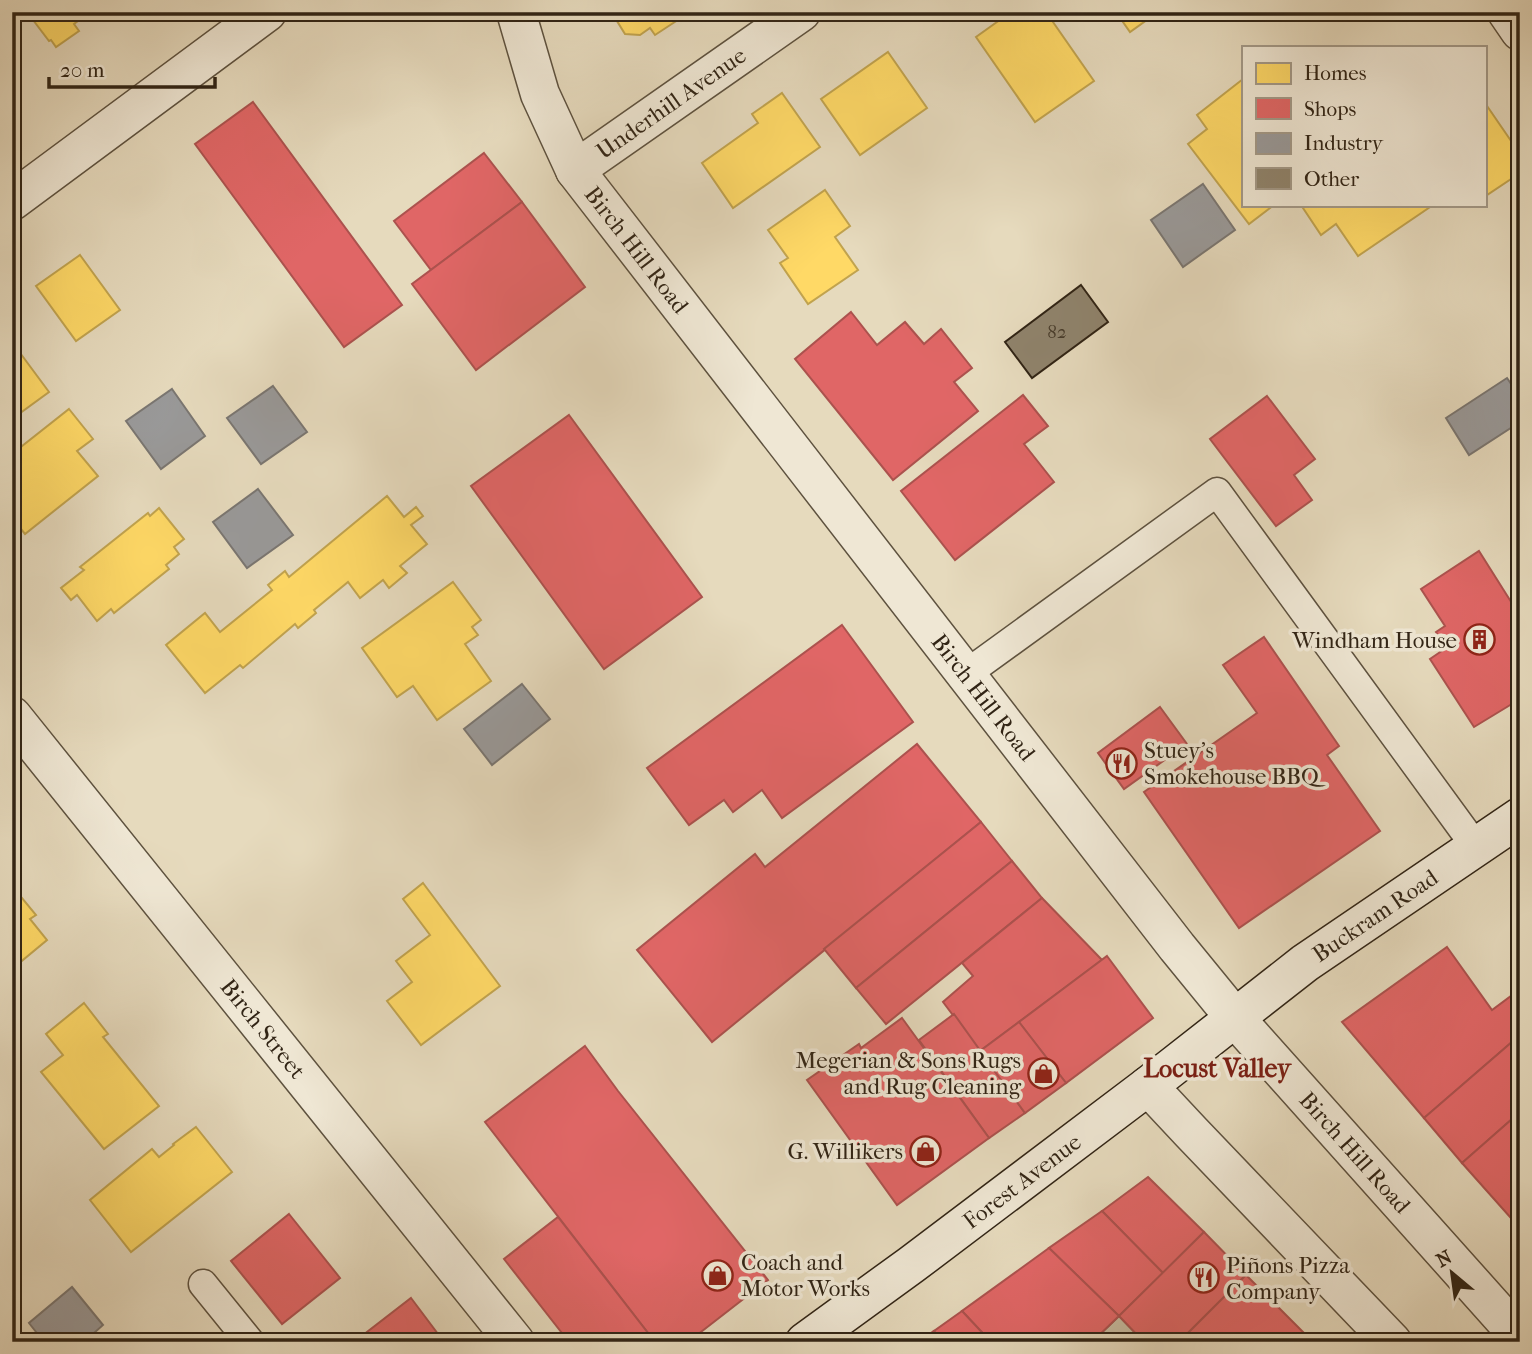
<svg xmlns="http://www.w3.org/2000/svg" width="1532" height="1354" viewBox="0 0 1532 1354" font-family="'IM FELL French Canon',serif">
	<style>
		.green { fill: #c7bba0; stroke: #7c705a; stroke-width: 2 }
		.homes { fill: #ffd966; stroke: #c1a34e; stroke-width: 2 }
		.shops { fill: #e06666; stroke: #ac524e; stroke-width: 2 }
		.industry { fill: #999; stroke: #7a7671; stroke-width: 2 }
		.building { fill: #8f836c; stroke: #312415; stroke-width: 2 }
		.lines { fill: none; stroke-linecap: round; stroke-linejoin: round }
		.service-casing { stroke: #5e523f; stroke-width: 31 }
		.minor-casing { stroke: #5e523f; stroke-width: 41 }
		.tertiary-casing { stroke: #5e523f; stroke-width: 41 }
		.secondary-casing { stroke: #312415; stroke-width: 41 }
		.service { stroke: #efe7d4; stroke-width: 28 }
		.minor { stroke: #efe7d4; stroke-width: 38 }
		.tertiary { stroke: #efe7d4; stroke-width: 38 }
		.secondary { stroke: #efe7d4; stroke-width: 38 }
		.labels { text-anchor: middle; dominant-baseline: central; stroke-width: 7; stroke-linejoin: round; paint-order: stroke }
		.number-label { font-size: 19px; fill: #483c2b }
		.street-label { font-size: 23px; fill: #312415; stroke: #efe7d4 }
		.poi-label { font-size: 23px; fill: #312415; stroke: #efe7d4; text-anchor: end }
		.quarter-label { font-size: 26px; font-weight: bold; fill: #7a1f14; stroke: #efe7d4 }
	</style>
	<rect width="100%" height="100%" fill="#e6dabd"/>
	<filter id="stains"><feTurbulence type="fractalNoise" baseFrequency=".00286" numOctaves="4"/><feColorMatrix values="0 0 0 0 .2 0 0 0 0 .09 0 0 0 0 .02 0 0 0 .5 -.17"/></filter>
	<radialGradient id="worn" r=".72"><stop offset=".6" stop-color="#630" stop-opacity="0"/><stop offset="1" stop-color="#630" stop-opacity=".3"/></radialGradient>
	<polygon class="green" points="1119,1316 1144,1342 1092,1342"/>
	<g class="homes">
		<polygon points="27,12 90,12 74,24 79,31 56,47 51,40 49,41"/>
		<polygon points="620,12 690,12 655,35 650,28 640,35 625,34 617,21"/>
		<polygon points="1011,12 1046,12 1094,81 1035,122 976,37"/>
		<polygon points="1116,12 1158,12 1130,32"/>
		<polygon points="888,52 927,108 860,155 821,99"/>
		<polygon points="1243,79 1243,205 1274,205 1249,224 1188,144 1207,129 1197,115"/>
		<polygon points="782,93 820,147 733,208 702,163 758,123 752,114"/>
		<polygon points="1485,103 1520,154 1520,173 1487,195 1485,192"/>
		<polygon points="825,190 850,226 835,237 858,270 808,304 780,263 788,258 768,230"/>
		<polygon points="1301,205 1433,205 1358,256 1336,224 1321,235"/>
		<polygon points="80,255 120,310 76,341 36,286"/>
		<polygon points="12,342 49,392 12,419"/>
		<polygon points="69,409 93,439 77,451 98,476 25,534 12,518 12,454"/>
		<polygon points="387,496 404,517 416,507 423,516 411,525 427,544 400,566 407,573 389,588 383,580 360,598 348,582 314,610 316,613 298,628 295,624 243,668 240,665 205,693 166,645 205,613 220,632 272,590 268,585 285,571 289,577"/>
		<polygon points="159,508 184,539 174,547 179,554 166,565 169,569 114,613 111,609 97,621 77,595 71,600 61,588 84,570 80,567 148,513 150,516"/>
		<polygon points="453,582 481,620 472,627 478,635 465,644 491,681 437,720 413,686 397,697 362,648"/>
		<polygon points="423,883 500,986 421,1045 387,1001 412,982 396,961 430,935 403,899"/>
		<polygon points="12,896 17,901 22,898 36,915 30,919 47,940 12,969"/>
		<polygon points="84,1003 108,1034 103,1037 159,1106 104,1149 41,1072 63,1055 46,1034"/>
		<polygon points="196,1127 232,1172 131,1252 90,1200 152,1149 159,1157 174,1145 173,1144"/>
	</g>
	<g class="shops">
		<polygon points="253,102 402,305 344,347 195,144"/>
		<polygon points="484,153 522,202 431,270 394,221"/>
		<polygon points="522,202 585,287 476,370 412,284"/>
		<polygon points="851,312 877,345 905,322 924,344 941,329 972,368 954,382 978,411 893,480 795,359"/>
		<polygon points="1023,395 1048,426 1024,444 1054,482 955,560 901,491"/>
		<polygon points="1267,396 1315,459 1294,475 1312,500 1276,526 1210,439"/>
		<polygon points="569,415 702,597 604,669 471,486"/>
		<polygon points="1479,551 1520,616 1520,699 1474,727 1430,659 1446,648 1436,632 1445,626 1421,589"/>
		<polygon points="842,625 913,722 782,818 762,790 733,812 724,800 689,825 647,768"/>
		<polygon points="1264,637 1339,746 1327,755 1380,831 1239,928 1144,792 1257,713 1223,665"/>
		<polygon points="1160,707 1187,744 1124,789 1098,753"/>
		<polygon points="917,744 981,822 712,1042 637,950 755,854 765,867"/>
		<polygon points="981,822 1012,861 856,988 824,949"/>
		<polygon points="1012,861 1042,898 886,1024 856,988"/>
		<polygon points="1042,898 1102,960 980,1051 943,1002 973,976 962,963"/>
		<polygon points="1447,947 1492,1010 1515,993 1520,1000 1520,1035 1424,1118 1342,1022"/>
		<polygon points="1107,956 1153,1018 1066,1083 1019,1022"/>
		<polygon points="954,1014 1025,1113 989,1138 919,1040"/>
		<polygon points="902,1018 989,1138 897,1205 807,1080 859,1044 861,1048"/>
		<polygon points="1019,1022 1066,1083 1025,1113 980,1051"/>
		<polygon points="1520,1035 1520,1112 1462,1163 1424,1118"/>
		<polygon points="585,1046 618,1091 768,1280 688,1342 655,1342 485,1122"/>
		<polygon points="1520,1112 1520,1225 1518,1226 1462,1163"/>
		<polygon points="1148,1177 1204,1232 1163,1273 1102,1211"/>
		<polygon points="1102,1211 1163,1273 1119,1316 1049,1248"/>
		<polygon points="289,1214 340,1278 282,1324 231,1261"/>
		<polygon points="558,1217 655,1342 569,1342 504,1259"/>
		<polygon points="1204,1232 1246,1275 1179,1342 1144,1342 1119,1316"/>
		<polygon points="1049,1248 1119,1316 1092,1342 991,1342 962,1311"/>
		<polygon points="1246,1275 1313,1342 1179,1342"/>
		<polygon points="411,1298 444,1342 354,1342"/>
		<polygon points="962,1311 991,1342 942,1342 934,1331"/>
		<polygon points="934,1331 942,1342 918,1342"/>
	</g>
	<g class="industry">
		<polygon points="1203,184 1235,230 1183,267 1151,220"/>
		<polygon points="1507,378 1520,397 1520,422 1469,455 1446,418"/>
		<polygon points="273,386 307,432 261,464 227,418"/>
		<polygon points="172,389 205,436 161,469 126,421"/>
		<polygon points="258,489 293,535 247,568 213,522"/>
		<polygon points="522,684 550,719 492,765 464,729"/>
		<polygon points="72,1287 103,1325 84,1342 44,1342 29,1323"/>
	</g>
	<polygon class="building" points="1081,285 1108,322 1032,378 1005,342"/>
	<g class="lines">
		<defs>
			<g id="service">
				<polyline points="966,674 1217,492 1476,847"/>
				<polyline points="203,1284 250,1342"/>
			</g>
			<g id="minor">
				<polyline points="1507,12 1520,31"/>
				<path id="s1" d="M575,170L801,12"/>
				<polyline points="12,201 267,12"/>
				<path id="s2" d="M12,716L515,1342"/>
				<polyline points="1148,1086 1191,1132 1392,1342"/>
			</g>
			<g id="tertiary">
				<path id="s3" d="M516,12L540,94L575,170L1177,947L1235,1018L1520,1337"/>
			</g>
			<g id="secondary">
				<path id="s4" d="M805,1342L911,1265L1148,1086L1305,963L1520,817"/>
			</g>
		</defs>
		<use href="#service" class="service-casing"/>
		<use href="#minor" class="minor-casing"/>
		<use href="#tertiary" class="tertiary-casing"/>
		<use href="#secondary" class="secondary-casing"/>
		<use href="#service" class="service"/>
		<use href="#minor" class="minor"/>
		<use href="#tertiary" class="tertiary"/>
		<use href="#secondary" class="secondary"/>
	</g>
	<defs>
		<symbol id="building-ring" viewBox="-11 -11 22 22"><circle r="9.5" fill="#efe7d4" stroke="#8f2418" stroke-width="1.5"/><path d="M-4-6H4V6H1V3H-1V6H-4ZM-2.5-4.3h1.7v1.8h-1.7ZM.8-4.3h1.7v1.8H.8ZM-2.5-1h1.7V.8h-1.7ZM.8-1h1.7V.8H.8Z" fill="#8f2418"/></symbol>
		<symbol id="restaurant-ring" viewBox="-11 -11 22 22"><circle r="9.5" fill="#efe7d4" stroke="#8f2418" stroke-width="1.5"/><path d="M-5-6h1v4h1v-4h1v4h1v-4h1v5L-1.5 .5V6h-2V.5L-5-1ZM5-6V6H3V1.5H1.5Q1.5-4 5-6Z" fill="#8f2418"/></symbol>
		<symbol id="shop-ring" viewBox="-11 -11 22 22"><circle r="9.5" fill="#efe7d4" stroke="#8f2418" stroke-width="1.5"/><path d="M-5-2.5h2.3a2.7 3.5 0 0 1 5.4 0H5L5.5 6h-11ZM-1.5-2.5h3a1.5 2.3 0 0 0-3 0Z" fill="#8f2418"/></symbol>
	</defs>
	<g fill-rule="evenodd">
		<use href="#building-ring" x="1462" y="622" width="35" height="35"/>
		<use href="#restaurant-ring" x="1104" y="746" width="35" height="35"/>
		<use href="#shop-ring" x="1026" y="1056" width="35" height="35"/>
		<use href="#shop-ring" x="908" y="1134" width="35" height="35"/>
		<use href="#shop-ring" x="700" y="1258" width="35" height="35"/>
		<use href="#restaurant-ring" x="1186" y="1260" width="35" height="35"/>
	</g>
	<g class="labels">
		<g class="number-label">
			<text x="1057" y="332">82</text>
		</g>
		<g class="street-label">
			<text stroke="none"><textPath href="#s1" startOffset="117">Underhill Avenue</textPath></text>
			<text stroke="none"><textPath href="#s3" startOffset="270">Birch Hill Road</textPath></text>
			<text stroke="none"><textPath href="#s3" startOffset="836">Birch Hill Road</textPath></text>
			<text stroke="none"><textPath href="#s4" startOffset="712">Buckram Road</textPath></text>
			<text stroke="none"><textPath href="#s2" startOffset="401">Birch Street</textPath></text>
			<text stroke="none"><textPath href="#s3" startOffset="1424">Birch Hill Road</textPath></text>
			<text stroke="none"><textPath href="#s4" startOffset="270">Forest Avenue</textPath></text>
		</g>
		<g class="poi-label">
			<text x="1457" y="640">Windham House</text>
			<text x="1144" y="750" text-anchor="start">Stuey's<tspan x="1144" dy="26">Smokehouse BBQ</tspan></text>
			<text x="1021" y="1060">Megerian &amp; Sons Rugs<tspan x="1021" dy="26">and Rug Cleaning</tspan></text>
			<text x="903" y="1151">G. Willikers</text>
			<text x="741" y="1262" text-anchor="start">Coach and<tspan x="741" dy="26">Motor Works</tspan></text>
			<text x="1226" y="1265" text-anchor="start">Piñons Pizza<tspan x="1226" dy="26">Company</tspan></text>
		</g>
		<g class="quarter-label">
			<text x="1217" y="1068">Locust Valley</text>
		</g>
	</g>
	<rect width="1532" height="1354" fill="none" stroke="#e6dabd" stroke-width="42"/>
	<rect x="14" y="14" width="1504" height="1326" fill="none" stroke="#312415" stroke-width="3.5"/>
	<rect x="21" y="21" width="1490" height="1312" fill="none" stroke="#312415" stroke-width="2"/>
	<rect x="1242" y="46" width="245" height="161" fill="#efe7d4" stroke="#a39988" stroke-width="2"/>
	<rect x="1256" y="63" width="35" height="21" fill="#ffd966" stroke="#a39988" stroke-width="2"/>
	<text x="1304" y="80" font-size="21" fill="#312415">Homes</text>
	<rect x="1256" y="98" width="35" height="21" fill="#e06666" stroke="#a39988" stroke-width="2"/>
	<text x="1304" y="116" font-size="21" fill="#312415">Shops</text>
	<rect x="1256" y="133" width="35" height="21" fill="#999999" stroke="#a39988" stroke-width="2"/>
	<text x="1304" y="150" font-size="21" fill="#312415">Industry</text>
	<rect x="1256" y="168" width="35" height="21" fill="#8f836c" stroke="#a39988" stroke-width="2"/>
	<text x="1304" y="186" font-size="21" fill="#312415">Other</text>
	<g transform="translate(1452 1273) rotate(331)" stroke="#efe7d4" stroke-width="5" paint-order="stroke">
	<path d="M0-5L12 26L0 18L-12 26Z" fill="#312415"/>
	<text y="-10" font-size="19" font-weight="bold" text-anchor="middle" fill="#312415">N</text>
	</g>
	<path d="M49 77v10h166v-10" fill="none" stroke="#312415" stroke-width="3.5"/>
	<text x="60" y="77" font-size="21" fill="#312415" stroke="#efe7d4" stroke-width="5" paint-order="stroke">20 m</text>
	<rect width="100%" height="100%" filter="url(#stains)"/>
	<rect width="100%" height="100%" fill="url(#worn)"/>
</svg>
